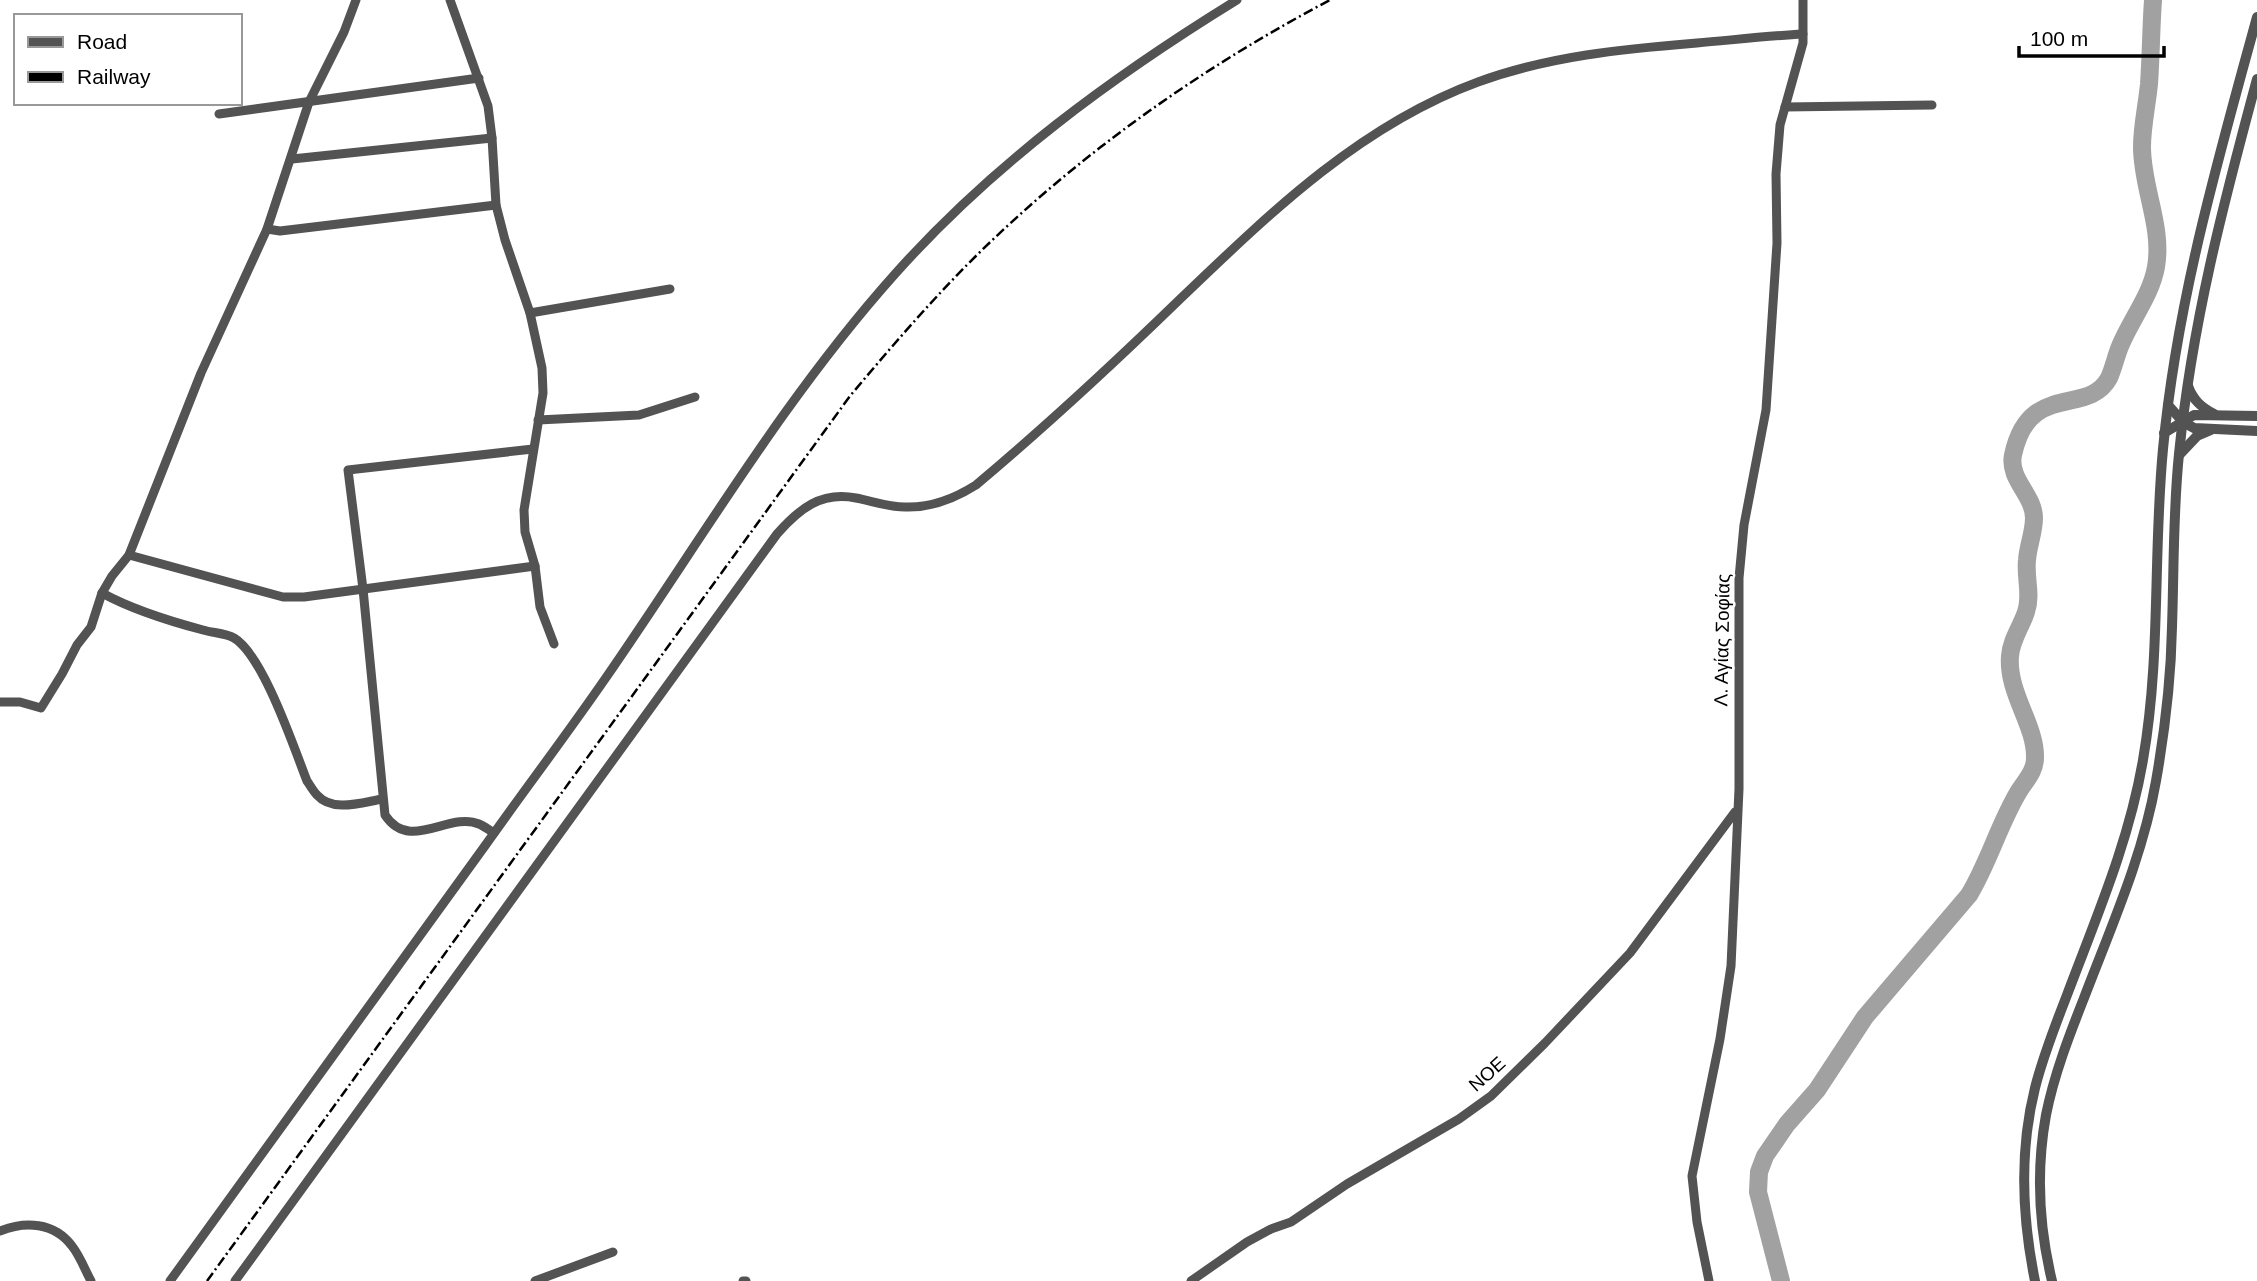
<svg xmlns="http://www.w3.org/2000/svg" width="2257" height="1281" viewBox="0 0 2257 1281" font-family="Helvetica,sans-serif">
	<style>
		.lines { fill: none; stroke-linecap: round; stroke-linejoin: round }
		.river { stroke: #a1a1a1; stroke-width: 18 }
		.minor { stroke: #535353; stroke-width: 9 }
		.tertiary { stroke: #535353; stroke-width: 10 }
		.rail { stroke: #000; stroke-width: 2.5; stroke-dasharray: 10 3.5 2 3.5; stroke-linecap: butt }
		.labels { text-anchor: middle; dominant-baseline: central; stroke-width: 5; stroke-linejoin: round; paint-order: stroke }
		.street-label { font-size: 19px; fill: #000; stroke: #fff }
	</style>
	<rect width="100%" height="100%" fill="#fff"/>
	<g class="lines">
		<path class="river" d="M1781,1281L1758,1192L1759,1172L1765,1156L1787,1124L1817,1090L1865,1017L1969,895C1989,862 1999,824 2019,791C2026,780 2035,771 2035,758C2036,725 2007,693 2010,656C2011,640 2021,627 2026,612C2032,595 2025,578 2027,560C2028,546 2034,532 2034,518C2034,495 2008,479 2013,455C2029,380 2088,417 2109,378C2114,367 2116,355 2121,344C2132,318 2151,295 2156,267C2163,226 2142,188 2142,147C2142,126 2147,105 2149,84C2151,56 2151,28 2153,0"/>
		<g class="minor">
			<polyline points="450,0 488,106 492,138 496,205 505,240 530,313 542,368 543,393 524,510 525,532 535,566 540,607 554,644"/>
			<polyline points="1785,107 1932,105"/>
			<polyline points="219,114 479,78"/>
			<polyline points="292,159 492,138"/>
			<polyline points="267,229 280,231 496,205"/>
			<polyline points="530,313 670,289"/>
			<polyline points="538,420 639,415 695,397"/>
			<polyline points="129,555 283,597 304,597 535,566"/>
			<path d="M102,593C133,610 169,621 203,630C213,633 225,633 234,638C263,655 294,748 307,781C310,785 313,791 317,795C333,813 363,802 383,799"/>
			<polyline points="0,702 20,702 41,708 62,674 77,645 91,627 102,593 112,576 129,555 201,373 267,229 309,102 344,32 356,0"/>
			<path d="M494,833C489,830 484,826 479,824C449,811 410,853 385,815L363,589L348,470L533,449"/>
			<path d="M0,1231C25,1221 54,1222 72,1246C80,1256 85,1270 91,1281"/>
			<path d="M170,1281C276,1135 381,989 487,843C526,788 567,734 605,679C700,542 784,398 895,274C993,164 1112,77 1237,0"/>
			<path d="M235,1281L777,534C799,509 821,491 856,498C872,501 888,507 905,507C931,508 954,499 976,485C1045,427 1112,365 1177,302C1267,216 1358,126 1478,82C1549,56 1623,49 1697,43C1732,40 1768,36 1803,34"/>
			<polyline points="535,1281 613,1252"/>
			<polyline points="743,1281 746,1281"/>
			<polyline points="1191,1281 1247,1242 1271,1229 1291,1222 1347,1184 1459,1119 1491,1096 1545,1043 1630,953 1735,812"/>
			<polyline points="1709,1281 1697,1222 1692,1176 1720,1039 1731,966 1739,789 1739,578 1744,525 1766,410 1777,243 1776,174 1780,125 1803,43 1803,0"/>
		</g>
		<g class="tertiary">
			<path d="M2188,386C2193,400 2201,407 2214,414"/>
			<polyline points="2168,405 2183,422 2194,428 2257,431"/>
			<polyline points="2164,433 2194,415 2257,416"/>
			<polyline points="2180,454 2197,436 2211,430"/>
			<path d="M2035,1281C2022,1217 2019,1152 2035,1088C2043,1056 2055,1026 2067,995C2096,918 2129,842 2143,760C2161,657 2153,553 2163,449C2177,300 2218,160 2257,17"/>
			<path d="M2052,1281C2039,1227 2036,1170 2046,1115C2054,1075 2069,1036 2084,998C2111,927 2143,856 2156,781C2165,730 2171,678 2172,627C2174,569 2173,511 2179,454C2192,323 2223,205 2257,79"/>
		</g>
		<path class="rail" d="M207,1281L850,396C892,346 935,296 982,250C1085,150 1203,67 1330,0"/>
	</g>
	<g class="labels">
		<g class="street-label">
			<text transform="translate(1722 640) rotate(-89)">Λ. Αγίας Σοφίας</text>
			<text transform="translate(1487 1074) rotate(-42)">NOE</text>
		</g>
	</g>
	<rect x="14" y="14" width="228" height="91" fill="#ffffff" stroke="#999999" stroke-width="2"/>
	<rect x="28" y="37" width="35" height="10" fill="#535353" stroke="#999999" stroke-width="2"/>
	<text x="77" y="49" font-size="21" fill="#000000">Road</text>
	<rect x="28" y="72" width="35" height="10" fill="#000000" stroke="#999999" stroke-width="2"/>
	<text x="77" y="84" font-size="21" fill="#000000">Railway</text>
	<path d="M2019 46v10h145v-10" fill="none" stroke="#000000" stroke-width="3.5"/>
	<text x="2030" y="46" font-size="21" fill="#000000" stroke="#ffffff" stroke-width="5" paint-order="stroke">100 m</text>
</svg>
